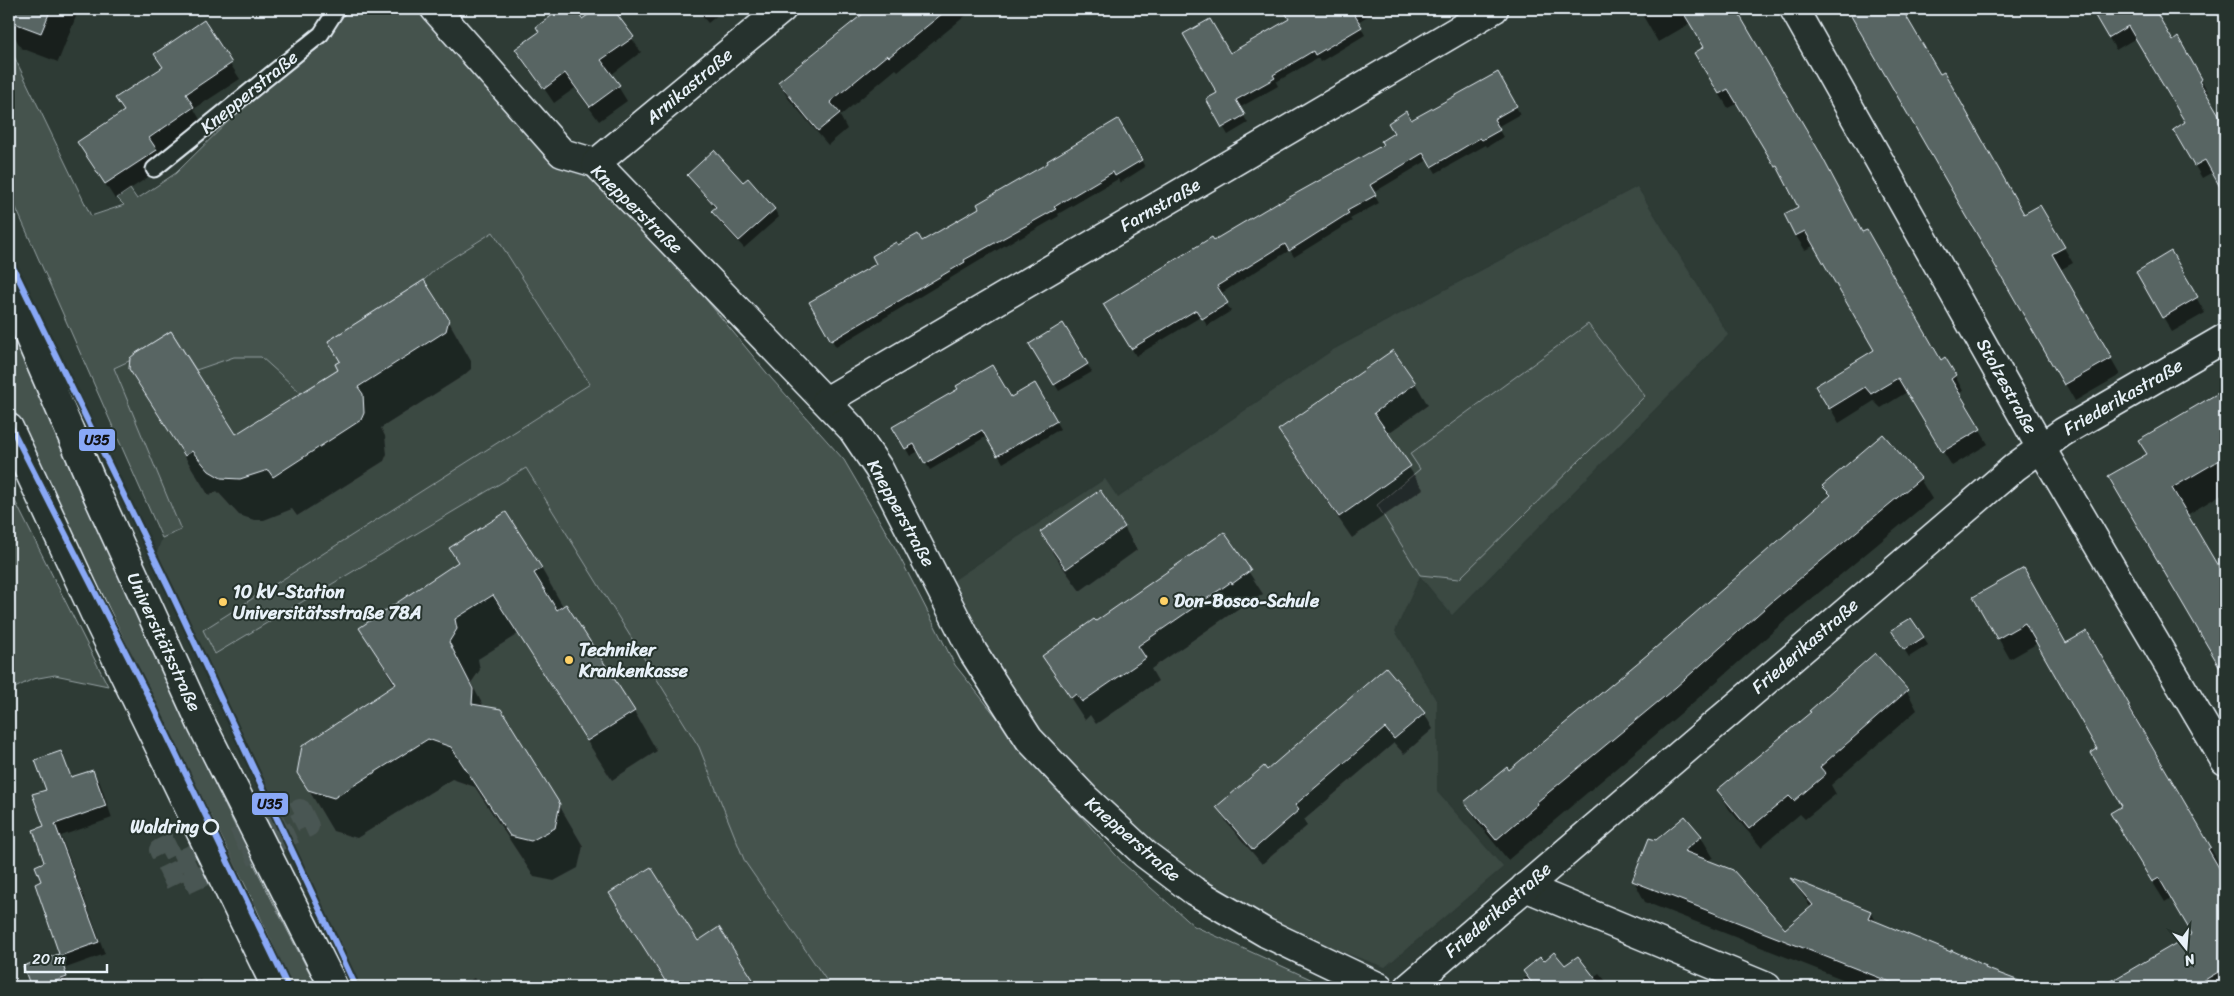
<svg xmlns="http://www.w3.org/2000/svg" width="2234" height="996" viewBox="0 0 2234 996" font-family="Sriracha,sans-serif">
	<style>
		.built { fill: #3b4843 }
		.green { fill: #45524e; stroke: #96a2a3 }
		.shadow { fill: #0007; fill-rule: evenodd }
		.building { fill: #596563; stroke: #e8f1f8 }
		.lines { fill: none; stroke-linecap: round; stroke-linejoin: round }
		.pedestrian-tunnel { stroke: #4a5652; stroke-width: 22; stroke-dasharray: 22 11; stroke-linecap: butt }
		.service-casing { stroke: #e8f1f8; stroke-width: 19 }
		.minor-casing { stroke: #e8f1f8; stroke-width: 31 }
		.tertiary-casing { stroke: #e8f1f8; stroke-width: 31 }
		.secondary-casing { stroke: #e8f1f8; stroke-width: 31 }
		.service { stroke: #26332d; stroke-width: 15 }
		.minor { stroke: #26332d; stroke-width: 28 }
		.tertiary { stroke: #26332d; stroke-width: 28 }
		.secondary { stroke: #26332d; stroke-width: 28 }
		.metro-1-casing { stroke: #26332d; stroke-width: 10 }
		.metro-1 { stroke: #89a8f6; stroke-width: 6 }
		.poi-dot { fill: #ffd166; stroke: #26332d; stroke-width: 2 }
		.stop-dot { fill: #26332d; stroke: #e8f1f8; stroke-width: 2.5 }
		.labels { text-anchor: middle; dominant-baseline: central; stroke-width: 4; stroke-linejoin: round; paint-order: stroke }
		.street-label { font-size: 18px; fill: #e8f1f8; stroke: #26332d }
		.poi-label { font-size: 18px; font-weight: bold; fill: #e8f1f8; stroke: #26332d; text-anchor: start }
		.stop-label { font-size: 18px; font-weight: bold; fill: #e8f1f8; stroke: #26332d; text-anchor: end }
		.line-badge { stroke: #26332d; stroke-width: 2 }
		.pale-badge-label { font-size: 14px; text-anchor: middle; font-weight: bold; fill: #111 }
	</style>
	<rect width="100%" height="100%" fill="#2e3b35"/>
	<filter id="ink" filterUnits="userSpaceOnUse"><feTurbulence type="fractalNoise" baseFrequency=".02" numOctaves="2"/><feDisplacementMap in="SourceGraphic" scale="10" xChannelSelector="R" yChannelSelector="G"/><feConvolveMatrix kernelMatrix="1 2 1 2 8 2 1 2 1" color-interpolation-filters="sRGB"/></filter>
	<g filter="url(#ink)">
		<g class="built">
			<polygon points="1637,187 1728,335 1452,615 1420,576 1395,631 1437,702 1437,792 1503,867 1385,967 1315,942 1256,909 1194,878 1141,837 1089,785 1037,725 990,654 953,581 1105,479 1118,498 1333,350"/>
			<polygon points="493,232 590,384 507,437 699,747 747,860 831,987 360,987 228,726 153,564 162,538 181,530 114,368 129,361 136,353 171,331 196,370 234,357 261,357 335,364 340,361 328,341 424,280 438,267"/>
		</g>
		<g class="green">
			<polygon points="346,9 416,9 559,156 619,199 657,240 771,378 844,460 892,542 955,665 1035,765 1124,864 1194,926 1328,987 831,987 745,862 699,747 526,468 215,654 203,630 590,384 493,232 438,267 424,280 328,341 340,361 335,364 338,370 301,393 261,357 234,357 196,370 171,331 136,353 129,361 114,368 181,530 162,538 9,192 9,46 91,216 124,205 117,198 130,189 137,199 176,173 263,87 321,46"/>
			<path d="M9,322C105,547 202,771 317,987H292L251,897L80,551L9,399Z"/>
			<polygon points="1588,324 1645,396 1459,579 1420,575 1377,505 1420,469 1410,454"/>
			<polygon points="9,489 108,686 55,675 33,679 9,691"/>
		</g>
		<g class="shadow">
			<polygon points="9,9 79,9 58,62 21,48 9,26"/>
			<polygon points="563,9 573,9 582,21 599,9 612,9 641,52 611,75 627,101 599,121 575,88 554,103 517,49 540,32 537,27"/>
			<polygon points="696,9 725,9 708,23"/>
			<polygon points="871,9 968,9 970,12 898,71 896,69 840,116 847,129 828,145 788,98 779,83"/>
			<polygon points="1285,9 1377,10 1358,22 1365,35 1320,62 1318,58 1276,82 1278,86 1239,108 1248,123 1228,135 1207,100 1219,94 1229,55 1291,19"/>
			<polygon points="1639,9 1736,9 1828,168 1862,234 1941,361 1945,359 1955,376 1963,391 1958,394 1988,444 1952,466 1907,392 1881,408 1874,401 1839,423 1817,386 1876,350 1815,245 1805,250 1796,236 1785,215 1800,207 1786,180 1738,103 1728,108 1704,68 1705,47 1691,23 1658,42"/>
			<polygon points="1849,9 1894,9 2024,216 2040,207 2073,263 2060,270 2120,375 2075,401"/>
			<polygon points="2104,9 2153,9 2172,42 2178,39 2208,92 2205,93 2225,127 2225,165 2202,178 2174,130 2186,123 2136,38 2116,50 2095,14"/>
			<polygon points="203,22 240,79 194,109 202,123 157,153 165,166 115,199 78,142 124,112"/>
			<polygon points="1497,73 1520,114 1497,127 1503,137 1487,147 1486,145 1436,173 1428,160 1373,193 1379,203 1350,219 1352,221 1294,257 1290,250 1220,294 1231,311 1207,326 1202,316 1136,356 1105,304 1385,146 1411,122"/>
			<polygon points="1118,120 1145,167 1120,183 1118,179 1058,214 1059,216 1019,239 1019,237 836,347 810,303 878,264 897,247 922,243 981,209"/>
			<polygon points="688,175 743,184 774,209 779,217 744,248 717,219 713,211 716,209"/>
			<polygon points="2171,253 2205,313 2172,332 2137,273"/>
			<polygon points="448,320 471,361 471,369 463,376 381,428 385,436 387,454 384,461 297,516 292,509 264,520 254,520 239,515 217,491 209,496 131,369 236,436"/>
			<polygon points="1063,325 1092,372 1059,391 1031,345"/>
			<polygon points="1415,383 1428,405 1387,434 1423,489 1352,538 1293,452 1280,431"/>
			<polygon points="1034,385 1060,429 1003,463 987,436 930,470 919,451 910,456 894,427 1010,399"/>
			<polygon points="2225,391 2225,492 2187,515 2225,580 2225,674 2110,477 2148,454 2140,440"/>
			<polygon points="1920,479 1932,499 1786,620 1687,708 1508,860 1478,823 1466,803 1509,771 1655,650 1831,497 1824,486"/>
			<polygon points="1124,527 1137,550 1080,591 1054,555 1041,533"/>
			<polygon points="1224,534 1263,594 1246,605 1245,604 1151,669 1158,681 1096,724 1090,715 1085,720 1043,656 1096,623"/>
			<polygon points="541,568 564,608 634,711 657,751 612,780 518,634 478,659 480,670 471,683 484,707 559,805 583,846 578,868 554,881 534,877 475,787 452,779 357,838 333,831 298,772 395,686 361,628"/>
			<polygon points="2023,570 2065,645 2087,632 2222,868 2219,869 2225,880 2225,987 2104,987 2193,935 2171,898 2165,902 2123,834 2124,806 2099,750 2038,643 2010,659 1975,597"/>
			<polygon points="1911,619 1928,645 1909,657 1897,638"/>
			<polygon points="1907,691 1917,710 1831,785 1836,794 1805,819 1800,814 1761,847 1729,809 1719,791 1812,713"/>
			<polygon points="1424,713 1433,729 1404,754 1394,743 1304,820 1307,826 1262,864 1227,823 1218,807 1267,771"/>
			<path d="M60,752L72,778L93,771L100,783L112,818L61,836L105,954L66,968L72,987H32L25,967L60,954L43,882L46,863L45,827L48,790ZM62,966H65L71,983L68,984Z"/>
			<polygon points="1701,837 1713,857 1707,862 1785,931 1811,908 1793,880 1871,912 1877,923 1985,967 1987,970 2032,987 1867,987 1861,984 1860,986 1645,902 1634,881 1657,842"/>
			<polygon points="610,894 698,942 719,928 757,987 668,987"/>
			<polygon points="1544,962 1565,967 1593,978 1599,973 1611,987 1515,987"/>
			<polygon points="474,978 480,987 459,987"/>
			<polygon points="200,979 202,984 207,982 212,987 185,987"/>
			<polygon points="2097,982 2100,987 2087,987"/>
		</g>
		<g class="building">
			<polygon points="9,9 51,9 41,33 9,21"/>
			<polygon points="561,9 575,9 582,19 597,9 613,9 634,37 601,60 620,85 590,107 565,73 544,89 515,49 539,32 536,27"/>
			<polygon points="869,9 948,9 889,57 887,55 830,102 840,113 818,131 778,82"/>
			<polygon points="1283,9 1351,9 1362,27 1315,55 1313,51 1273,75 1275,78 1236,100 1245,115 1222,128 1206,99 1217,93 1183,34 1210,19 1230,53 1289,19"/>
			<polygon points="1681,9 1736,9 1819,151 1862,232 1867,230 1941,360 1945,357 1956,375 1951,379 1981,429 1942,452 1898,378 1871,394 1865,387 1829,409 1815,386 1874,350 1805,231 1795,236 1784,214 1798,207 1777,166 1775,167 1728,89 1719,94 1694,53 1704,47"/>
			<polygon points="1847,9 1902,9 1940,74 1944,72 2024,214 2040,205 2065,247 2052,254 2112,358 2064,385"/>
			<polygon points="2091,9 2157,9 2155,10 2173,41 2178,37 2202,79 2199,81 2225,125 2225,196 2205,160 2194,166 2173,130 2185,122 2128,26 2108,38"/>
			<polygon points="204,20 232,63 186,94 194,107 149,138 157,150 105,184 77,142 124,111 115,98 163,67 154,54"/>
			<polygon points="1498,72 1517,106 1494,119 1500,130 1482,140 1480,138 1431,167 1423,153 1370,185 1376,195 1347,211 1349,213 1289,251 1285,244 1217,286 1228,303 1202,319 1196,310 1131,349 1103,304 1212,237 1214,240 1278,202 1279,203 1383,145 1381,141 1394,133 1388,123 1406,111 1411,120"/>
			<polygon points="1118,119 1142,160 1115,176 1113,172 1054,207 1056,209 964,260 965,262 831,341 809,302 876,264 872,256 896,242 898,245 918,234 922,241 979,208 977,204 1048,163 1047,161"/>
			<polygon points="714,150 743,182 748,178 775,209 739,241 711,211 716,207 687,175"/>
			<polygon points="2171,251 2198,297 2162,318 2136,272"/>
			<polygon points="424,280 449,319 446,331 358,387 363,394 364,413 361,420 273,477 268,470 240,479 221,478 209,471 192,451 185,456 129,369 130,358 136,353 171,331 236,434 338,370 335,364 340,361 328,341"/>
			<polygon points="1063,323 1088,364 1054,385 1029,344"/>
			<polygon points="1393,350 1416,383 1374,413 1411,466 1339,517 1278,430"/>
			<polygon points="992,365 1011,397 1035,383 1057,421 997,456 982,430 925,464 914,444 905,449 892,427 958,389 956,386"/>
			<polygon points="2225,389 2225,457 2172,488 2225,578 2225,676 2108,476 2147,454 2138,440"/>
			<polygon points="1883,434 1921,478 1774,600 1676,687 1537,802 1538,804 1496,840 1464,802 1507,767 1509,770 1654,649 1831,495 1822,486"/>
			<polygon points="1100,490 1125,527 1066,569 1040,532"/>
			<polygon points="506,512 542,568 534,573 557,610 566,604 635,711 587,741 493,595 455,619 457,629 449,642 473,689 472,704 501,709 560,804 555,828 531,841 510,836 451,747 428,739 334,798 308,790 297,773 302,746 396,684 359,628 458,562 449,548"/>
			<polygon points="1224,532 1251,570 1232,584 1231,582 1138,646 1146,658 1082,702 1076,694 1071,698 1042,656 1094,619 1096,621"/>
			<polygon points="2024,568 2066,643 2087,631 2130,706 2128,706 2211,847 2208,849 2225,878 2225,968 2193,987 2101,987 2192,934 2159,878 2152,882 2110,813 2122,806 2091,753 2097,749 2025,623 1997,639 1973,597"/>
			<polygon points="1911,618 1924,637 1904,650 1891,630"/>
			<polygon points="1875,653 1908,690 1820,767 1826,774 1794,801 1789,796 1749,829 1717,790 1811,712 1809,711"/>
			<polygon points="1386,667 1425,713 1394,739 1385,728 1295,805 1299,810 1253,850 1216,807 1264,766 1267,770"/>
			<polygon points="61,751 71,777 93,770 106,806 55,824 99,942 60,956 67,977 53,982 55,987 31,987 23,966 59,954 35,884 41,881 35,866 44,862 33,830 44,826 32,794 46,790 35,760"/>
			<polygon points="1685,816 1702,836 1684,851 1733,870 1785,929 1813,905 1790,878 1871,911 1868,918 1951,952 1951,950 1986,966 1985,968 2030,985 2029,987 1903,987 1632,881 1649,838 1656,840"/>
			<polygon points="651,867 698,941 719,927 758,987 669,987 609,893"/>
			<polygon points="1554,952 1565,965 1578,956 1602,987 1535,987 1523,971 1540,957 1544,961"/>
		</g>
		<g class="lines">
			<polygon class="pedestrian-tunnel" points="300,810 308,826 178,887 160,850 178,841 188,862"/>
			<defs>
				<polyline id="service" points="154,169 321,34 337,9"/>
				<g id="minor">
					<polyline points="435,9 562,153 596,163 852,429 879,469 973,652 1029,739 1085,798 1145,854 1194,891 1266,933 1379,987"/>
					<polyline points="1794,9 2041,448 2225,761"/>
					<polyline points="596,163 782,9"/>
					<polyline points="826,401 1494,9"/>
					<polyline points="1525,887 1767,987"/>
				</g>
				<polyline id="tertiary" points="1409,987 2015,467 2063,432 2225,338"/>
				<g id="secondary">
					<polyline points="9,290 97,494 203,727 334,987"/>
					<polyline points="9,428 95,614 276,987"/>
				</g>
			</defs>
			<use href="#service" class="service-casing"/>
			<use href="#minor" class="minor-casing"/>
			<use href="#tertiary" class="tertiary-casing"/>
			<use href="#secondary" class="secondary-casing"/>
			<use href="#service" class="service"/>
			<use href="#minor" class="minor"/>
			<use href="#tertiary" class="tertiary"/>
			<use href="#secondary" class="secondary"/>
			<defs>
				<g id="metro-1">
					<polyline points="9,259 169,588 356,987"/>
					<polyline points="9,423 152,704 288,987"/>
				</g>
			</defs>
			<use href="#metro-1" class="metro-1-casing"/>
			<use href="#metro-1" class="metro-1"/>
		</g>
	</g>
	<g class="poi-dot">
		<circle cx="1164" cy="601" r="5"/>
		<circle cx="223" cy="602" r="5"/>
		<circle cx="569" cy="660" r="5"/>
	</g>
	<circle class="stop-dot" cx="211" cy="827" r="7"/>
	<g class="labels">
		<g class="street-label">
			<text transform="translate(689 86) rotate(-40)">Arnikastraße</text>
			<text transform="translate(249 92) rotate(-39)">Knepperstraße</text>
			<text transform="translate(1160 205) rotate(-30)">Farnstraße</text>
			<text transform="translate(637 209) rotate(44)">Knepperstraße</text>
			<text transform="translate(2007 386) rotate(61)">Stolzestraße</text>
			<text transform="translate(2123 397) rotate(-30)">Friederikastraße</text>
			<text transform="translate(901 513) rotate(61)">Knepperstraße</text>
			<text transform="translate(164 642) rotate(65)">Universitätsstraße</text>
			<text transform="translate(1805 646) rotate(-41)">Friederikastraße</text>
			<text transform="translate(1133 839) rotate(41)">Knepperstraße</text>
			<text transform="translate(1498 910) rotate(-41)">Friederikastraße</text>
		</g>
		<g class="poi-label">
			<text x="233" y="592">10 kV-Station<tspan x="233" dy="21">Universitätsstraße 78A</tspan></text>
			<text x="1174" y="601">Don-Bosco-Schule</text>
			<text x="579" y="650">Techniker<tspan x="579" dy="21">Krankenkasse</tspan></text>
		</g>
		<g class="stop-label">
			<text x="199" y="827">Waldring</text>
		</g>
	</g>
	<g class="line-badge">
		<rect x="78" y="428" width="38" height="24" rx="5" fill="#89a8f6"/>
		<rect x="251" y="792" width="38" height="24" rx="5" fill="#89a8f6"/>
	</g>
	<g class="pale-badge-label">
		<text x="97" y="445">U35</text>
		<text x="270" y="809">U35</text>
	</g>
	<rect width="2234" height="996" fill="none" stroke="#26332d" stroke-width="30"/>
	<rect x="15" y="15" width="2204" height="966" fill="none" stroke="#e8f1f8" stroke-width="2" filter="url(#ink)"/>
	<g transform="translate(2186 948) rotate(163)" stroke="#26332d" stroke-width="4" paint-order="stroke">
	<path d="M0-4L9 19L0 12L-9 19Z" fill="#e8f1f8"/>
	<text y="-8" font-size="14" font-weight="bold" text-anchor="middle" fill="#e8f1f8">N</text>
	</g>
	<path d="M25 964v8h82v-8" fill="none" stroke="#e8f1f8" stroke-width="2.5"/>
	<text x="32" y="964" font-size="15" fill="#e8f1f8" stroke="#26332d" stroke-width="4" paint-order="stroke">20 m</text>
</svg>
